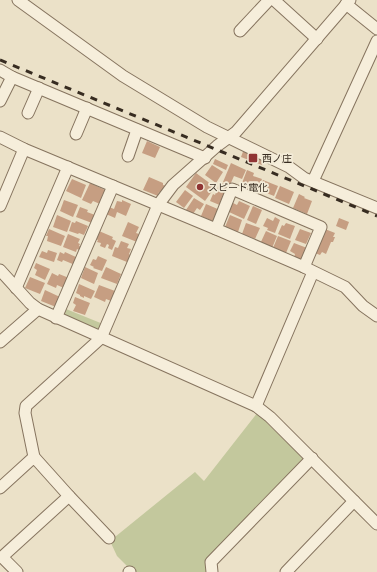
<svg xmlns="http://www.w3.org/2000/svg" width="377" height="572" viewBox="0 0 377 572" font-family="'Source Serif 4','Noto Sans JP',serif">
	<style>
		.green { fill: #c3c89d }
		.building { fill: #c69e82 }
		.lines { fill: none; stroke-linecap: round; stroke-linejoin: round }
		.street-casing { stroke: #86745f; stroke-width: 13 }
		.street { stroke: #f6eedb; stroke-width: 11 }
		.rail { stroke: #372c21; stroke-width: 3; stroke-dasharray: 7 7; stroke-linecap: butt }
		.poi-dot { fill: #903434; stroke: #f3ebd7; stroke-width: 1.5 }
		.labels { text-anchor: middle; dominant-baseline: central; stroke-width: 3.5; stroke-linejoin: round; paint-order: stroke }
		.poi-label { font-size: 10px; fill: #372c21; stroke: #f3ebd7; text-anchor: start }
	</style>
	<rect width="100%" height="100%" fill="#ebe1c8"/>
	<g class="green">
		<polygon points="66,309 103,324 101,327 95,330 66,318 64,313"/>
		<polygon points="258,412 267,419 267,423 303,458 304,460 302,466 205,563 206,572 133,572 117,556 110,541 195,472 204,481"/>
	</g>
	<g class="building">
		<polygon points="147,141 160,147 155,158 142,153"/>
		<polygon points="244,149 265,157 262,165 241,157"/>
		<polygon points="215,159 228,165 226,170 213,164"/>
		<polygon points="231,163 246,170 242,179 234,176 230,185 223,182"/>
		<polygon points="212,165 223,172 216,183 205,175"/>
		<polygon points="247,170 254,173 253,176 262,179 256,193 243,187 244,184 242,183"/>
		<polygon points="196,173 215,187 205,201 186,187"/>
		<polygon points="149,177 163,183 163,185 166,186 163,193 159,192 158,196 143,190"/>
		<polygon points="72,179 86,185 81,198 66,191"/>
		<polygon points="263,180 278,186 274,196 259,190"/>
		<polygon points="220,182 229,186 222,206 210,201 213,194 215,195"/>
		<polygon points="90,183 105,190 102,196 104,196 100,204 93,201 91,204 82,200"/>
		<polygon points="280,186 294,192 289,204 275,198"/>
		<polygon points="185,190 193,196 184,208 176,202"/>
		<polygon points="299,194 305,197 304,198 312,201 307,214 293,208"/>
		<polygon points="194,198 204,204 200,210 197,208 193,214 186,210"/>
		<polygon points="64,200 78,205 73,217 60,211"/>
		<polygon points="122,200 131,204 126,216 117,212 115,218 106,214 109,207 114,209 117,201 122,202"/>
		<polygon points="239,201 250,206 244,219 229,212 233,203 237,205"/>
		<polygon points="206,204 220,210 215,222 201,216"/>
		<polygon points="253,206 262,210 256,224 247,220"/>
		<polygon points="80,207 88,210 87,212 95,215 92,223 76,217"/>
		<polygon points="57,215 71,221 67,232 53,227"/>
		<polygon points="230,215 242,220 238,232 225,227"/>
		<polygon points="275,217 280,220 275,233 267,230 268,228 263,226 267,218 273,221"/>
		<polygon points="339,218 349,222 346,230 336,226"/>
		<polygon points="76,221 88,226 84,235 79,233 78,234 69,231 72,222 75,223"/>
		<polygon points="128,222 139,227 136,233 139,234 138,236 139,237 137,242 122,236"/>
		<polygon points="246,223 260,228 255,239 242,234"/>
		<polygon points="286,223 295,226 290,239 278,234 282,225 284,226"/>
		<polygon points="49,229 65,236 61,246 47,241 48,236 46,236"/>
		<polygon points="300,229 311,233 306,244 295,240"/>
		<polygon points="325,229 335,233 333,237 335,237 333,242 331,242 326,254 322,252 320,255 315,253"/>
		<polygon points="99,231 113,237 112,239 116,241 112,250 108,248 109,245 107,244 105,248 100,246 101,243 97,242 98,240 96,239"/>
		<polygon points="266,231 277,236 272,248 260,244"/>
		<polygon points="68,234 80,239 78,243 80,244 79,246 82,247 81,251 77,249 76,252 63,247"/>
		<polygon points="278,236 291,241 286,253 273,248"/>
		<polygon points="121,241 129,244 127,248 131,249 129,254 130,255 127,262 112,256 115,247 118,248"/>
		<polygon points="294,243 307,248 301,261 294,258 295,254 290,251"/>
		<polygon points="48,250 57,253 54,262 39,257 42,251 47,253"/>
		<polygon points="60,252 64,254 65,252 78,258 75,265 63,260 62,262 57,260"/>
		<polygon points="98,256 107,260 102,271 93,268 94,267 90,265 93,259 96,260"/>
		<polygon points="36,263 50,269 45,280 35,275 37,270 34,268"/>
		<polygon points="85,267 98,273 94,284 81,278"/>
		<polygon points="106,267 121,274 117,284 101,278"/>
		<polygon points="52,273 58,276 59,274 69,278 64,288 57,285 56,288 47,284"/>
		<polygon points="30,277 45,283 40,294 25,288"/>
		<polygon points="79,284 95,291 91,299 84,296 84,298 80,296 80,295 76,293"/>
		<polygon points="99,285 115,291 111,301 106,299 105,302 94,297"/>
		<polygon points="45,290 60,297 56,307 41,301"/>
		<polygon points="75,297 90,303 85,315 73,311 76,305 73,303"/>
	</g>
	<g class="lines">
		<defs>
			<g id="street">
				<polyline points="18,0 123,76 207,127 289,167 304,178 377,208"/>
				<polyline points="274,0 317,39"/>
				<polyline points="346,4 377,29"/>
				<polyline points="240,31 269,0"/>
				<polyline points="0,70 12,77 205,158"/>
				<polyline points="0,101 12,77"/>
				<polyline points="28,113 39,88"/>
				<polyline points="76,134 87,108"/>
				<polyline points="0,137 24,149 216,229 304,267 345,287 363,306 377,316"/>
				<polyline points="128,156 137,130"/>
				<polyline points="313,181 377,41"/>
				<polyline points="0,206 24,149"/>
				<polyline points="216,229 232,189 321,227 304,267"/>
				<polyline points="0,270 30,303 38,309 256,406 270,417 377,524"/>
				<polyline points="16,288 68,167"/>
				<polyline points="56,318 113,186"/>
				<polyline points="0,342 38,309"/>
				<polyline points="256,406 313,272"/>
				<polyline points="34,457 25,413 26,406 101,338 158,205 173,185 217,146 236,132 350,0"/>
				<polyline points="0,488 34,457 69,496"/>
				<polyline points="17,572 2,557 69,496 109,538"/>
				<polyline points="129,572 130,572"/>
				<polyline points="212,572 211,562 312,458"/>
				<polyline points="286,572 354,501"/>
			</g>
		</defs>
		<use href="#street" class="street-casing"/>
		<use href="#street" class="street"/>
		<polyline class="rail" points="0,60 377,216"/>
	</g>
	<g class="poi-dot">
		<rect x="248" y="153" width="10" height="10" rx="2"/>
		<circle cx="200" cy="187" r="4"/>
	</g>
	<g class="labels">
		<g class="poi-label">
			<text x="262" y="158">西ノ庄</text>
			<text x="208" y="187">スピード電化</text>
		</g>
	</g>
</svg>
